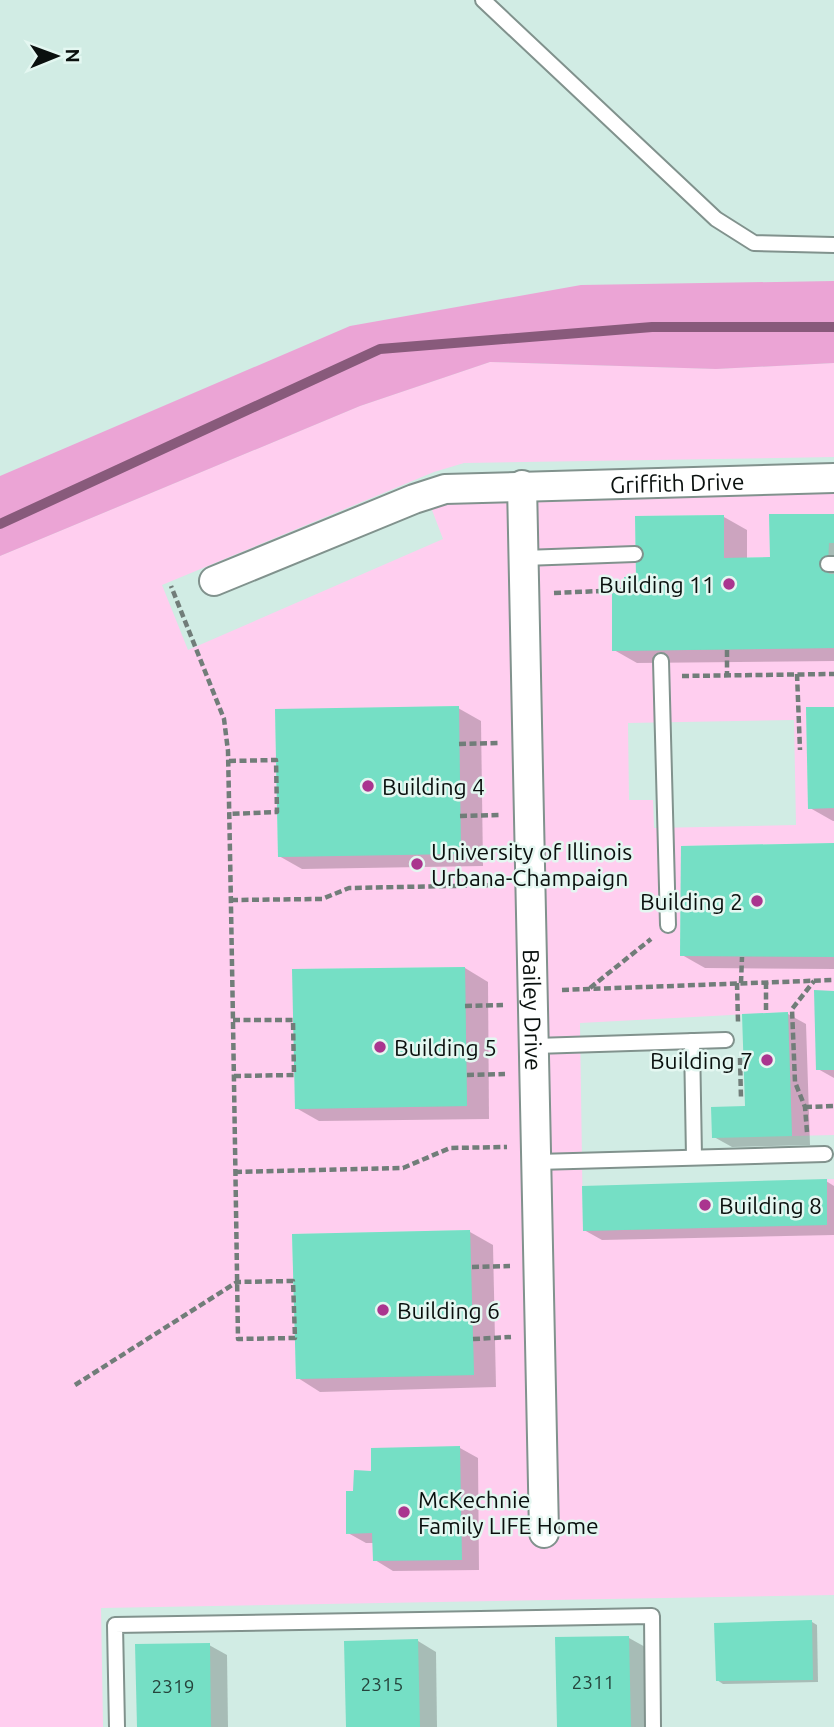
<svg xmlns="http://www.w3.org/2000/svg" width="834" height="1727" viewBox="0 0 834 1727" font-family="Ubuntu,sans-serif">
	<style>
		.built { fill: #d1ece4 }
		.green { fill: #ffceef; fill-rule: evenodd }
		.forest { fill: #eba4d5 }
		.shadow { fill: #0003 }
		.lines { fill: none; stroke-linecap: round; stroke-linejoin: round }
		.stream { stroke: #885a7b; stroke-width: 10 }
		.building { fill: #75dfc5 }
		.lane-casing { stroke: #81928d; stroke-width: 18 }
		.street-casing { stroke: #81928d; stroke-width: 32 }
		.path { stroke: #717d79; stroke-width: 4.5; stroke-dasharray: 7 3.5; stroke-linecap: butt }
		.lane { stroke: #fff; stroke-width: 14 }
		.street { stroke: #fff; stroke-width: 28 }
		.poi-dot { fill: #aa358f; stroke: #e4f7f1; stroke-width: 2.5 }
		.labels { text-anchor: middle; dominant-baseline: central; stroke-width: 5; stroke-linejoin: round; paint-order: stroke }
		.number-label { font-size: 19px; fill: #25443c }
		.street-label { font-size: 23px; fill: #0a100e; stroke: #e4f7f1 }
		.poi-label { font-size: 23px; fill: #0a100e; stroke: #e4f7f1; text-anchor: start }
	</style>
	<rect width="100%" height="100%" fill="#e4f7f1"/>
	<rect class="built" x="0" y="0" width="834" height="1727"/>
	<path class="green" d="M490,362L716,369L834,363V457L464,463L434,472L162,585L188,650L443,539L432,510L440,502L834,490V514L769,515L770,557L724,558V515L635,516L636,577L624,593H612L613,651L834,648V707L806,708L808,808H834V843L681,846L680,956L834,957V1135L792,1136L788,1012L580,1023L583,1231L827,1225V1179H834V1595L101,1608L103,1727H0V556L360,406ZM458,706L461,853L278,857L275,710ZM794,720L796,825L654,828L653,800H629L628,723ZM465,967L467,1106L295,1109L293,969ZM470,1230L474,1375L296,1379L292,1234Z"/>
	<polygon class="forest" points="834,281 834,363 716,369 490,362 360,406 0,556 0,476 350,326 581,285"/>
	<g class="shadow">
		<polygon points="834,516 834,661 637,663 614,650 626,594 637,579 724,517 747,530 747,559 772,559"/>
		<polygon points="458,708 481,721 483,866 302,869 279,856"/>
		<polygon points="834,709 834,821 833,821 810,808"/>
		<polygon points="834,844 834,969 705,968 682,955"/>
		<polygon points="465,968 488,982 489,1119 319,1121 296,1108"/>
		<polygon points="834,993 834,1078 818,1069"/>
		<polygon points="788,1014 806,1024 810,1145 732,1147 714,1137 747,1108"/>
		<polygon points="826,1181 834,1186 834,1235 602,1240 584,1230"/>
		<polygon points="470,1232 493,1245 496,1387 320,1392 298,1378"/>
		<polygon points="460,1448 478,1458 479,1570 393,1571 375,1560 374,1543 366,1543 348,1533 355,1493 373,1472"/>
		<polygon points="812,1622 817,1625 818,1682 723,1684 717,1680"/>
		<polygon points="629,1638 647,1648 648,1727 558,1727"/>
		<polygon points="418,1641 436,1652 437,1727 347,1727"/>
		<polygon points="209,1645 227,1655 228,1727 138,1727"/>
	</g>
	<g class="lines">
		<polyline class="stream" points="0,524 380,349 652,327 834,327"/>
	</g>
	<g class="building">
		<polygon points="769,514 834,514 834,543 829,543 828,564 829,574 834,574 834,648 612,651 612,593 624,593 624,577 636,577 635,516 724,515 724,558 770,557"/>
		<polygon points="459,706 461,854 278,857 275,709"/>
		<polygon points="806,707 834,707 834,808 808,809"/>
		<polygon points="834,843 834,957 680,956 681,846"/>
		<polygon points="465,967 467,1106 295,1109 292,969"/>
		<polygon points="814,990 834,991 834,1070 816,1070"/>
		<polygon points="788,1012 792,1136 712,1138 711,1107 745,1106 742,1014"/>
		<polygon points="827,1179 827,1225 583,1231 582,1186"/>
		<polygon points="470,1230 474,1375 296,1379 292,1234"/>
		<polygon points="460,1446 462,1560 373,1561 372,1533 346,1534 346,1491 353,1491 354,1470 371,1471 371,1448"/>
		<polygon points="812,1620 813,1680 716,1681 714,1623"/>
		<polygon points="629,1636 631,1727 557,1727 555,1637"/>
		<polygon points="418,1639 420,1727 346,1727 344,1641"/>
		<polygon points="210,1643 211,1727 137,1727 135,1644"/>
	</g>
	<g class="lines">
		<defs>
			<g id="lane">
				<polyline points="483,0 716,219 754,243 834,245"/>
				<polyline points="524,558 635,554"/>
				<polyline points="828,564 834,564"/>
				<polyline points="661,661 668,925"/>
				<polyline points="692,1041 694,1157"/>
				<polyline points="535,1046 726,1040"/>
				<polyline points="537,1162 825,1154"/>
				<polyline points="117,1727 115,1625 652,1616 653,1727"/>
			</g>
			<g id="street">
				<path id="s1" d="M522,485L544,1533"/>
				<path id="s2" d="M214,581L414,499L445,489L834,478"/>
			</g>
		</defs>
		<use href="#lane" class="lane-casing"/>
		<use href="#street" class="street-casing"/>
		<g class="path">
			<polyline points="554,593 624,590"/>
			<polyline points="727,650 727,676"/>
			<polyline points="797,674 800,750"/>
			<polyline points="682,676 834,674"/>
			<polyline points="459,744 500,743"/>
			<polyline points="229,761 276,760 277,812 229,814"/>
			<polyline points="460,816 499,815"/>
			<polyline points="231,900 322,899 349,888 501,885"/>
			<polyline points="766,982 766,1013"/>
			<polyline points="737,983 738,1022"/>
			<polyline points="741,983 742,957"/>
			<polyline points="590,988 651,939"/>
			<polyline points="562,990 834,980"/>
			<polyline points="465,1006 503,1005"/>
			<polyline points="233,1020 293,1020 294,1075 234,1076"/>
			<polyline points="740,1058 741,1099"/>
			<polyline points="467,1075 505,1074"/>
			<polyline points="805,1107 834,1106"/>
			<polyline points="807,1132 805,1107 795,1082 792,1009 814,981"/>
			<polyline points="235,1172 403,1168 450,1148 507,1147"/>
			<polyline points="472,1267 510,1266"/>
			<polyline points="473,1339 511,1337"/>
			<path d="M75,1385L237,1282L293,1281L295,1338L238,1339C235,1143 232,947 228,751L224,719L171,586"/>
		</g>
		<use href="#lane" class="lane"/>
		<use href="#street" class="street"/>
	</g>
	<g class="poi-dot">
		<circle cx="729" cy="584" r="7"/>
		<circle cx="368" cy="786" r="7"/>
		<circle cx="417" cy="864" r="7"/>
		<circle cx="757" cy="901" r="7"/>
		<circle cx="380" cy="1047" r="7"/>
		<circle cx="767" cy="1060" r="7"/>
		<circle cx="705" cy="1205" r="7"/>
		<circle cx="383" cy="1310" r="7"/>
		<circle cx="404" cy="1512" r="7"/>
	</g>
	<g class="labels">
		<g class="number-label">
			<text x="593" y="1682">2311</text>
			<text x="382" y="1684">2315</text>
			<text x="173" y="1686">2319</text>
		</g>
		<g class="street-label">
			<text stroke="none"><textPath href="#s2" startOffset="481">Griffith Drive</textPath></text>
			<text stroke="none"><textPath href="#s1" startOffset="525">Bailey Drive</textPath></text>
		</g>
		<g class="poi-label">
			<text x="715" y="584" text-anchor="end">Building 11</text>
			<text x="382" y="786">Building 4</text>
			<text x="431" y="851">University of Illinois<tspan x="431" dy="26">Urbana-Champaign</tspan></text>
			<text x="743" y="901" text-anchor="end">Building 2</text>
			<text x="394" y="1047">Building 5</text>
			<text x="753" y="1060" text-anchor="end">Building 7</text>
			<text x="719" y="1205">Building 8</text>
			<text x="397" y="1310">Building 6</text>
			<text x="418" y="1499">McKechnie<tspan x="418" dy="26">Family LIFE Home</tspan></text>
		</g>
	</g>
	<g transform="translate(56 56) rotate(89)" stroke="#e4f7f1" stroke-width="5" paint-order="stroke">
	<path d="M0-5L12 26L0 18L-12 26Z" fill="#0a100e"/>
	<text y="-10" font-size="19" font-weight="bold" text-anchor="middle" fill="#0a100e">N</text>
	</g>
</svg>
